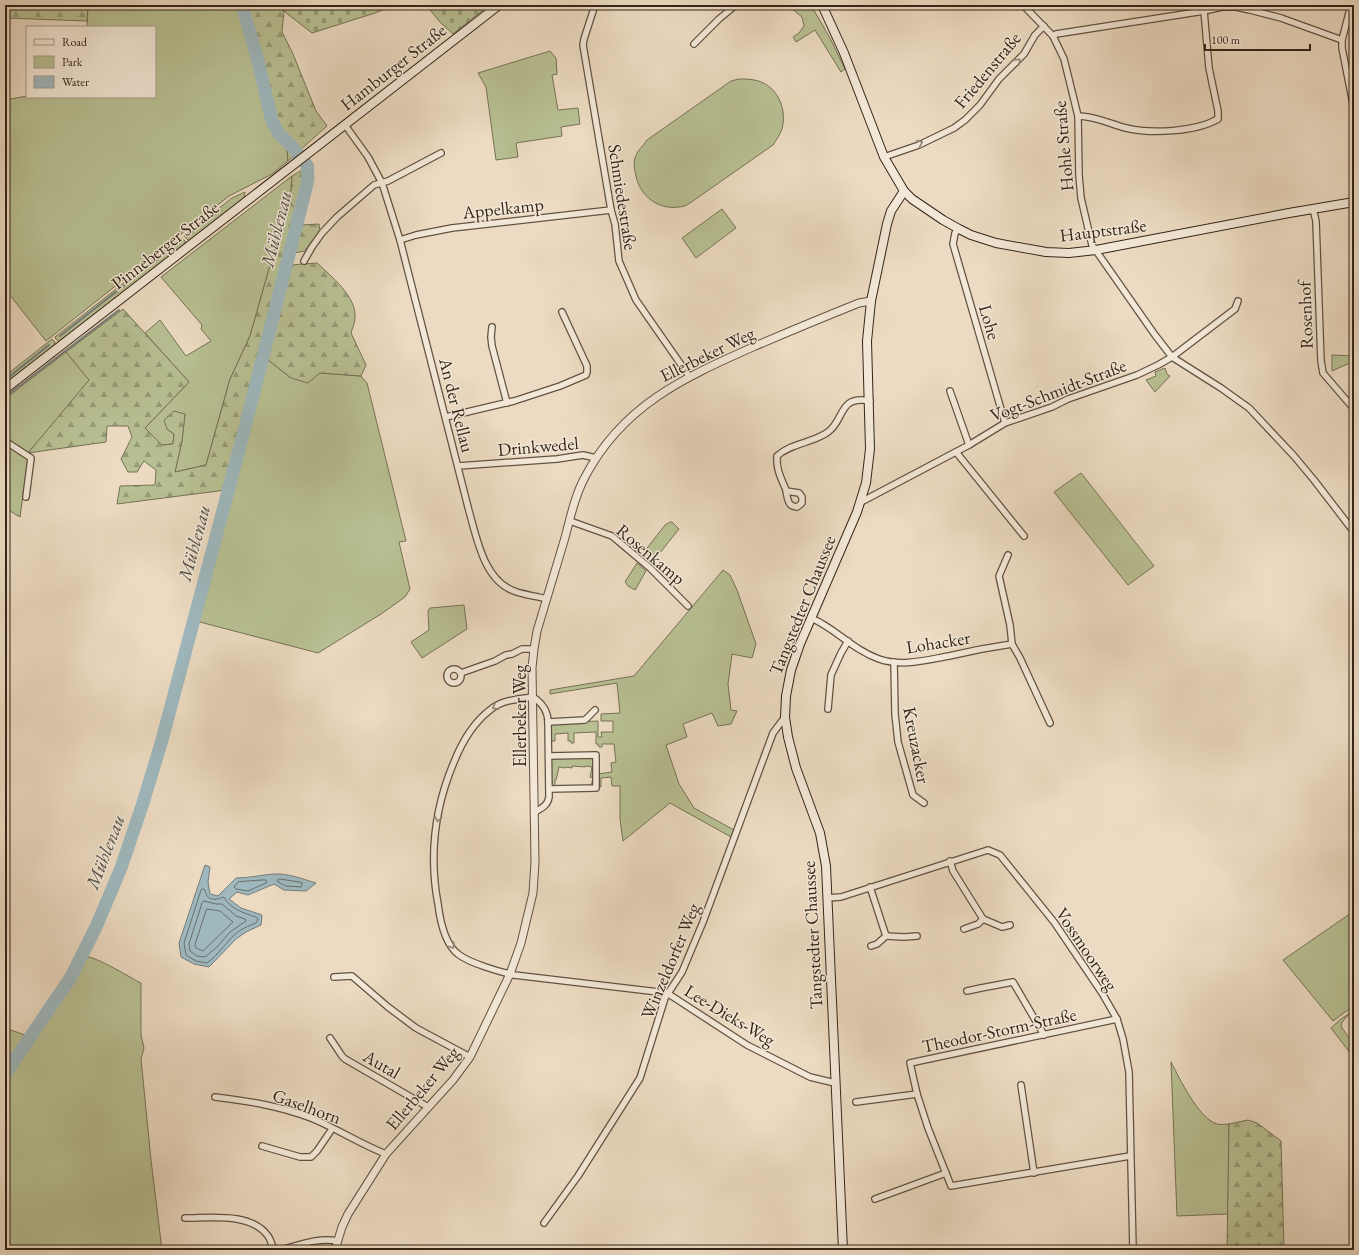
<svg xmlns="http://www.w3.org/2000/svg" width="1359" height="1255" viewBox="0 0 1359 1255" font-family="'EB Garamond',serif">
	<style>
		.green { fill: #b8c093; stroke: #767256 }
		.forest { fill: url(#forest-firs); stroke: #767256 }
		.cemetery { fill: url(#cemetery-stones); stroke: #767256 }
		.water { fill: #9eb8be; stroke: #747d7c }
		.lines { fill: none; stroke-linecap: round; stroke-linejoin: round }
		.shore { stroke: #696e6b; stroke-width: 1 }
		.stream { stroke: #747d7c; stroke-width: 2 }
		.river { stroke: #9eb8be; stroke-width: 13 }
		.minor-casing { stroke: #625242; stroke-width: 8 }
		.tertiary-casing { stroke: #625242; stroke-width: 9 }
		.secondary-casing { stroke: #342518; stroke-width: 10 }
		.minor { stroke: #f3e8d7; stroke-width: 5.5 }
		.tertiary { stroke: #f3e8d7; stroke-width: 7 }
		.secondary { stroke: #f3e8d7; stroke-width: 8 }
		.oneway { stroke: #948678 }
		.labels { text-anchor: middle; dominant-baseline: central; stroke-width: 3; stroke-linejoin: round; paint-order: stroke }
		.street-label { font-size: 18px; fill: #342518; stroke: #f3e8d7 }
		.water-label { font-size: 19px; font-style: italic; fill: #54514a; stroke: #f3e8d7 }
	</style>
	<defs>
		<pattern id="forest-firs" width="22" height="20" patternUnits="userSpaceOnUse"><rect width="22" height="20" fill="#b8c093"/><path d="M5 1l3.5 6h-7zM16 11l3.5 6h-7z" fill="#969c77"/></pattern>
		<pattern id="cemetery-stones" width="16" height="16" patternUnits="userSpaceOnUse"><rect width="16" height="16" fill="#b8c093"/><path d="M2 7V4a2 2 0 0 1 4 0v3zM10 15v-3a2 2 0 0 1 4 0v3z" fill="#969c77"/></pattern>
	</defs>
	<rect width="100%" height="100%" fill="#ecdbc2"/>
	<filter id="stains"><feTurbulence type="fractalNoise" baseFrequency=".005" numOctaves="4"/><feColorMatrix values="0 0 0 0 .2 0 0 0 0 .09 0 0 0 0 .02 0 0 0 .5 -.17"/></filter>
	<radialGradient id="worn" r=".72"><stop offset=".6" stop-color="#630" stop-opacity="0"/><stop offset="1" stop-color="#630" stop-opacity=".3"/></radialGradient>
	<g class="green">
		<polygon points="88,5 237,5 271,127 277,138 287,149 288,161 272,174 229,196 46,341 5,289 5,100 27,96 155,97 155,27 87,27"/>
		<polygon points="791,5 811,5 831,40 845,69 841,72 815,30 796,42 793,37 799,33 804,26 802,17 792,9"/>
		<polygon points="550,51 556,58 557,74 552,75 558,110 578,108 580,124 561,127 562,136 516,143 518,157 496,160 486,87 478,73"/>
		<path d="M739,79C746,79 754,79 761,82C779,89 787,111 782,129C780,135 776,140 773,145L690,203C687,205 683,207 679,207C658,210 640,196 636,176C635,171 633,163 635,158C637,151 643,146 647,140L731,81Z"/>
		<polygon points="292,176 291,191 250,336 238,362 230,379 206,465 175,472 182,441 185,414 167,429 174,434 173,444 162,445 145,428 189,382 145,333 160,320 186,356 211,341 201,329 202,325 161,277"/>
		<polygon points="245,192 244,199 191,241 188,240 184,236 232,198"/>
		<polygon points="722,209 736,228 696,258 682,238"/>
		<polygon points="181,238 185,241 185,245 60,342 58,341 55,338 55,337"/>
		<polygon points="52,339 55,342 53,348 5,385 5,376"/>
		<polygon points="66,352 90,380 28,453 5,437 5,399"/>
		<polygon points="1332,355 1354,356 1354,361 1332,371"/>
		<polygon points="267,359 291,378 320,373 361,376 367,383 406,541 399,542 410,589 405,597 381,614 318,653 196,621"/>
		<polygon points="1165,368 1167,374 1170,376 1155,392 1146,380 1156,376 1155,372"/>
		<polygon points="5,445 28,459 20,517 5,508"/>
		<polygon points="1081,473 1154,566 1128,585 1054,492"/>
		<polygon points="670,522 672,522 679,529 651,564 641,556 665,525"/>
		<polygon points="637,563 646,571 635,590 628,586 625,582"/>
		<polygon points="723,570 730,575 737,590 756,644 752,658 732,654 728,684 731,710 737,711 731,724 718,726 712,713 683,724 687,737 666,745 679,784 694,808 734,830 731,837 670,803 623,841 620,819 620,786 612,786 611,777 601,778 601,787 598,787 598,774 612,772 611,763 616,762 614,744 602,744 602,747 599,747 598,744 596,744 596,732 574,733 574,743 571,743 571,741 568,741 568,733 555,734 555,741 551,741 551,726 554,723 598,721 598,737 602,737 601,732 613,732 613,721 601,721 601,714 620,713 617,683 550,694 550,690 634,676"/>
		<polygon points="464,605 467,629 422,658 411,642 429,630 428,611 430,608"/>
		<polygon points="594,757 594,784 591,786 593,778 590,777 592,767 585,766 585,767 572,766 572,768 566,767 565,768 559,767 556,780 555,780 555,787 551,784 551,760 553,758"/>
		<polygon points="1354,911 1354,1007 1345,1012 1333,1021 1283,960"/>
		<path d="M79,955C97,956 125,975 141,983V1035L144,1048L141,1059L151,1160L162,1250H5V1028L25,1035Z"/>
		<polygon points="1350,1013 1343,1021 1341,1024 1342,1028 1354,1045 1354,1058 1331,1028 1341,1019"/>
		<path d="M1171,1062C1180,1079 1198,1118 1217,1124C1220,1125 1225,1124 1229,1124L1228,1214L1177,1216Z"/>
	</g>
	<g class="forest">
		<polygon points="5,5 88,5 87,21 5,18"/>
		<polygon points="237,5 276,5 284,11 282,32 293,54 316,111 327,126 288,161 287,149 277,138 271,127"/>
		<path d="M313,164V182L301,225L319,224L320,231L305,251L294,253L290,265L317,263C331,276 357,297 355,318C355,323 352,329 351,333L366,365L361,376L320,373L308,383L291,378L267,359L260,357L226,490L117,504L120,486L155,485L156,470L144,461L137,472H128L121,459L132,437L128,426H107L106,442L28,453L89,380L66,352L123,309L189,382L145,428L162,445L173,444L174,434L167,429L164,420L174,411L185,414L182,441L175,472L206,465L230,379L238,362L250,336L291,191L292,176Z"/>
		<polygon points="1248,1120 1257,1123 1281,1141 1284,1250 1227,1250 1229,1124"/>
	</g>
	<g class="cemetery">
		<polygon points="276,5 394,5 375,13 312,33"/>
		<polygon points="426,5 489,5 453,34 440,22"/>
	</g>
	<path class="water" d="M205,865L210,867L208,882L210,894L218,896L236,878C249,878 261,875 274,874C287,873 303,879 316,883L306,891L284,890L274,884L248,895L237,892L229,899L241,908L262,915L261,925L246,932L236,939L209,967L194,964L181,957L179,943Z"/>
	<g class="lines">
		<g class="shore">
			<polygon points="280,879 299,882 302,883 302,885 301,887 286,886 278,882 278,880"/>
			<polygon points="265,880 267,881 266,883 248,891 236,889 234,887 238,882"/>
			<path d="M203,889L205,890C207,902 216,900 224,897C230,909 244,913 256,917L258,919L256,923C248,926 241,929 234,935C225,944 218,955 207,963L196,961L186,955L184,943L201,890Z"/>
			<polygon points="204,901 216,904 222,904 236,916 245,919 246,921 230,932 218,946 205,957 197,956 190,951 189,944 202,903"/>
			<polygon points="207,909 220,911 233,922 203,951 196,948 195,945"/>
		</g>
		<g class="stream">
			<polyline points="291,153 294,149"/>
			<polyline points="189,234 220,210"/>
			<polyline points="60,336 178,243"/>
			<polyline points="5,380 49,345"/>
			<polyline points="5,397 119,310"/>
		</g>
		<polyline class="river" points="5,1074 71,977 96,927 121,868 143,803 162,740 244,431 306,188 308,178 307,165 290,144 279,134 272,121 258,61 242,5"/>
		<defs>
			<g id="minor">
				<polyline points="595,5 584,39 583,45 611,210 615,224 619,261 636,300 689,376"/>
				<polyline points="1023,5 1053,36 1064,59 1078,116 1079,175 1081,198 1092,245 1155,335 1172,357 1221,388 1249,408 1294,456 1314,480 1354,532"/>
				<polyline points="1351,5 1342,40 1342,48 1354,109"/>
				<polyline points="1053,36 1056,34 1204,11 1222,7 1236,7 1250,10 1281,18 1342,40"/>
				<polyline points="694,44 719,19 736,5"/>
				<path d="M1078,116C1095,116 1110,124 1126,128C1151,134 1195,132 1218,119V111L1209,68L1204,11"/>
				<path d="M345,125L368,157L382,183L400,240L469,511C477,539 484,580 514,591C524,595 536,596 547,599"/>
				<polyline points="884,157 919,145 954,128 965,120 980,105 999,79 1024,54 1035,35 1044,26"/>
				<polyline points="1313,209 1316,221 1321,361 1323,373 1354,409"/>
				<polyline points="959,229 955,233 953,244 1005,423"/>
				<polyline points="400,240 416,235 452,228 611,210"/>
				<polyline points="304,261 312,247 322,233 337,217 374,185 388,181 441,153"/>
				<polyline points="492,327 491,337 492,346 507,403"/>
				<polyline points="950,391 969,445"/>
				<polyline points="446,417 514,401 560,386 586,375 587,372 587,366 562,312"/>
				<polyline points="5,441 31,458 26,497"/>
				<polyline points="956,452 1024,536"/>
				<polyline points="458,466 557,459 583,455 596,458"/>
				<path d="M786,491L799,493L802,497V503L797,507C796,507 792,506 791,505C787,502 787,495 786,490C781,478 776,469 777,456C791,443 813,443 828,432C845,420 838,395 870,401"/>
				<polyline points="861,502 969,445 1005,423 1052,407 1068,399 1137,375 1158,365 1172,357 1235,309 1238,301"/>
				<polyline points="570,521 612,536 650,568 688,606"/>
				<polyline points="1008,555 999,576 1010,625 1012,644"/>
				<path d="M811,618C835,628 853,650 879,659C902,667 926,660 949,656C970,651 991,647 1012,644L1020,658L1050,723"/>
				<polyline points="894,662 895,714 898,742 913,795 924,803"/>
				<circle cx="454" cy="676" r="7"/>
				<polyline points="461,673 495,661 506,655 512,654 522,649 534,649"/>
				<polyline points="828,709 831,675 841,653 848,641"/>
				<polyline points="548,722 585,720 595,710"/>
				<polyline points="549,756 596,755 596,788 550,789"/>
				<path d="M535,812C542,808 548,805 549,797L548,722C548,711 542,703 533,697C518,699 501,700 490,710C473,723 462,742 454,762C435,807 429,856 438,904C440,920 445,944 458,954C469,963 500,972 514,975L667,993L747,1045L810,1077L835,1083"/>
				<polyline points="950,861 953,871 983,919 1002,927 1010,925"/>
				<polyline points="870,887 886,936 877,944 871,946"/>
				<polyline points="827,898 841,897 988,850 1000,855 1054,922 1102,993 1117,1019 1123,1039 1129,1072 1133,1250"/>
				<polyline points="964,929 978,924 983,919"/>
				<polyline points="886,936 904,937 917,936"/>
				<polyline points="334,977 352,976 388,1007 416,1028 470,1057"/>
				<polyline points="967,991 981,988 1013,982 1044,1035"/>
				<polyline points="1117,1019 910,1063 917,1094 928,1128 951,1186 1130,1156"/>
				<polyline points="330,1038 342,1056 345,1059 428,1107"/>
				<polyline points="1021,1085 1034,1173"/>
				<path d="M215,1097C248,1101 280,1106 311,1118C336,1128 360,1144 386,1154"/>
				<polyline points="856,1102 917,1094"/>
				<polyline points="262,1146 300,1157 311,1157 317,1151 332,1129"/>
				<polyline points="875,1199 946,1173"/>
				<path d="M185,1218C210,1218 251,1212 268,1236C271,1240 272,1246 274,1250"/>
				<polyline points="544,1223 578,1176 640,1078 665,998 682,972 703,922 773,733 785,717"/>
				<path d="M281,1250C299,1245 318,1237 338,1241"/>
			</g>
			<path id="tertiary" d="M335,1250L342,1227L348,1214L386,1154L453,1080L470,1057L510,974L521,943L533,893L535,862L532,668L534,649L537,631C546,601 555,571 564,541C570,520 574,497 585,477C622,406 683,378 753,347C788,332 824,317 859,303L871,301"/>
			<g id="secondary">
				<polyline points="822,5 844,53 884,157 904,191 912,199 943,220 959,229 971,235 996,243 1046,252 1069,253 1096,250 1289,213 1354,202"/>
				<polyline points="5,389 499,5"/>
				<polyline points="843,1250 826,866 820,833 796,768 788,737 785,717 786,696 791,670 800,644 857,512 866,483 870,449 867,341 871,301 887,224 891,211 904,191"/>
			</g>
		</defs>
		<use href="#minor" class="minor-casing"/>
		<use href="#tertiary" class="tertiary-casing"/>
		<use href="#secondary" class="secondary-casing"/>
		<use href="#minor" class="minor"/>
		<use href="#tertiary" class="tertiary"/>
		<use href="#secondary" class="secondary"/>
	</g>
	<defs><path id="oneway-chevron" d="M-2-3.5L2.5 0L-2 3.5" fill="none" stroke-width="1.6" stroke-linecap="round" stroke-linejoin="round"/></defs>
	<g class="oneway">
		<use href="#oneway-chevron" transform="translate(1018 61) rotate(-44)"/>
		<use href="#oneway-chevron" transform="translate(920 143) rotate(-23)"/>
		<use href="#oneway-chevron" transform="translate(495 707) rotate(152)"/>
		<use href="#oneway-chevron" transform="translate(438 819) rotate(100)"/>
		<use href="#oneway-chevron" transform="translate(452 946) rotate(57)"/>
	</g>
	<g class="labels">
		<g class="street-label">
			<text transform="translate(393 67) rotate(-38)">Hamburger Straße</text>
			<text transform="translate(987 70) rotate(-50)">Friedenstraße</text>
			<text transform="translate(1063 146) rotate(-95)">Hohle Straße</text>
			<text transform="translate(623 197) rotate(81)">Schmiedestraße</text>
			<text transform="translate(503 208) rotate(-6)">Appelkamp</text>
			<text transform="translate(1103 230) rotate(-7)">Hauptstraße</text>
			<text transform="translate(165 245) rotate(-38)">Pinneberger Straße</text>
			<text transform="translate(1305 315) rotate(-92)">Rosenhof</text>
			<text transform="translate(990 322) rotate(74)">Lohe</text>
			<text transform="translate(707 354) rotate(-26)">Ellerbeker Weg</text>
			<text transform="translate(1058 390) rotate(-21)">Vogt-Schmidt-Straße</text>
			<text transform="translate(457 405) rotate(76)">An der Rellau</text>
			<text transform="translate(538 446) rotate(-5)">Drinkwedel</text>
			<text transform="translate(651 554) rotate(40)">Rosenkamp</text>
			<text transform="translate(802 605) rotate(-68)">Tangstedter Chaussee</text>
			<text transform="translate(938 642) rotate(-9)">Lohacker</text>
			<text transform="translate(519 716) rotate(-90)">Ellerbeker Weg</text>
			<text transform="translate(917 745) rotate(79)">Kreuzacker</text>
			<text transform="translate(812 935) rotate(-93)">Tangstedter Chaussee</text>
			<text transform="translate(1087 949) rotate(56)">Vossmoorweg</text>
			<text transform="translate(670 961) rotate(-67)">Winzeldorfer Weg</text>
			<text transform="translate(730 1015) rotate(31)">Lee-Dieks-Weg</text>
			<text transform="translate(999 1030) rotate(-12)">Theodor-Storm-Straße</text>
			<text transform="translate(382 1064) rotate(30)">Autal</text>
			<text transform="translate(422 1088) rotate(-50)">Ellerbeker Weg</text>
			<text transform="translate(307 1106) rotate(20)">Gaselhorn</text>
		</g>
		<g class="water-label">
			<text transform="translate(276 229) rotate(-76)">Mühlenau</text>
			<text transform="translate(194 543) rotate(-75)">Mühlenau</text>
			<text transform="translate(105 852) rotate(-69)">Mühlenau</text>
		</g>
	</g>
	<rect width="1359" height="1255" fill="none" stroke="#ecdbc2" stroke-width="20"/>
	<rect x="6" y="6" width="1347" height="1243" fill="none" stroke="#342518" stroke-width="2"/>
	<rect x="10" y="10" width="1339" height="1235" fill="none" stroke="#342518"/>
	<rect x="26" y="26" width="130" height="72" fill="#f3e8d7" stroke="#a79a8b"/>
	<rect x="34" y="39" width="20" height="6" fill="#f3e8d7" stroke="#a79a8b"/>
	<text x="62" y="46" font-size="12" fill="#342518">Road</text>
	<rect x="34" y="56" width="20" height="12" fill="#b8c093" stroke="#a79a8b"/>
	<text x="62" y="66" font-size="12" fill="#342518">Park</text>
	<rect x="34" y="76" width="20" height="12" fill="#9eb8be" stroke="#a79a8b"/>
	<text x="62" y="86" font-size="12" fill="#342518">Water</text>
	<path d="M1205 44v6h105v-6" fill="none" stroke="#342518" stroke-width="2"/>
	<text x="1211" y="44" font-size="12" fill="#342518" stroke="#f3e8d7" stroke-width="3" paint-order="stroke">100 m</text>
	<rect width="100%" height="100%" filter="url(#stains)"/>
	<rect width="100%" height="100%" fill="url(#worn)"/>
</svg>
